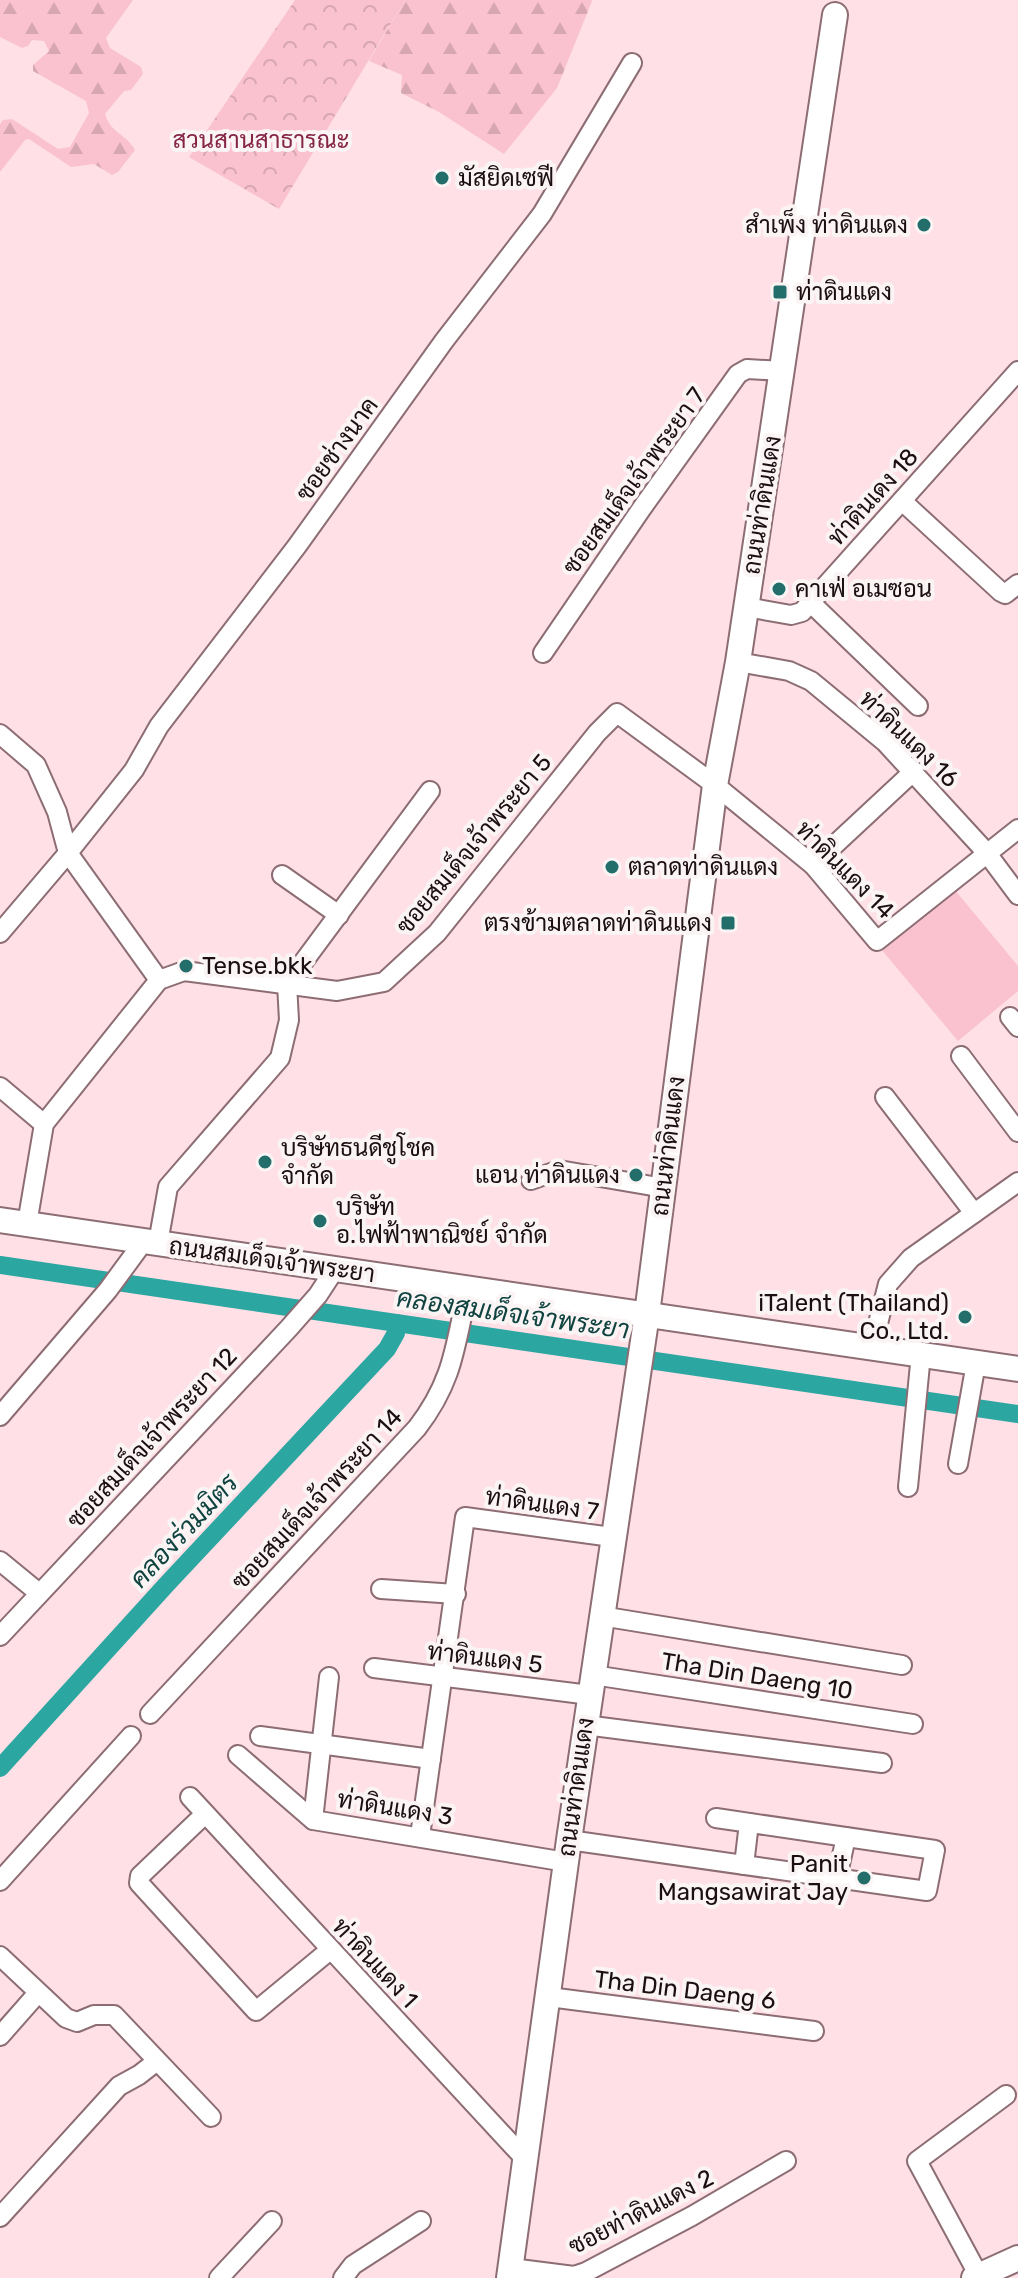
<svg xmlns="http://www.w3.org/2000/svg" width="1018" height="2278" viewBox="0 0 1018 2278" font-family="Rubik,Sarabun,sans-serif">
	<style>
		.grass { fill: #fac2cf }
		.forest { fill: url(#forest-firs) }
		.park { fill: url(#park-crowns) }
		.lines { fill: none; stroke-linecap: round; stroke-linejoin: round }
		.canal { stroke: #2ca6a1; stroke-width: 18 }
		.street-casing { stroke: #8d6d74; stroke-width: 22 }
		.secondary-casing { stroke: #8d6d74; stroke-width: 28 }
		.street { stroke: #fff; stroke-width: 18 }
		.secondary { stroke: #fff; stroke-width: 24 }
		.poi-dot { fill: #236e6a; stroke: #fbf4f5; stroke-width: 3 }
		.labels { text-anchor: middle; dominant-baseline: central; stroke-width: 8; stroke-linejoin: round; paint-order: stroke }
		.park-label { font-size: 24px; fill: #862647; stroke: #fbf4f5 }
		.poi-label { font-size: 24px; fill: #1b0f12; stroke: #fbf4f5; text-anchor: start }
		.street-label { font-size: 24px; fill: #1b0f12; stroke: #fbf4f5 }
		.water-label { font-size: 26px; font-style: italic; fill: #0e4340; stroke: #fbf4f5 }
	</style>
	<defs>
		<pattern id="forest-firs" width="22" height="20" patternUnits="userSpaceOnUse" patternTransform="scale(2)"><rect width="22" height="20" fill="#fac2cf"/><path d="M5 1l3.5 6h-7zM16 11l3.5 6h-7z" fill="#d6a6b1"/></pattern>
		<pattern id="park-crowns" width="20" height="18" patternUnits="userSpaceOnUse" patternTransform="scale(2)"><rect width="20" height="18" fill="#fac2cf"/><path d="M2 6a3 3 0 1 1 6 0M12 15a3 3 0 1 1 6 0" fill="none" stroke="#d6a6b1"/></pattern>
	</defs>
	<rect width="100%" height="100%" fill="#fee0e6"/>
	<polygon class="grass" points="954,889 1018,966 1018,991 958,1041 881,949"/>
	<g class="forest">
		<path d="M0,0H133L106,38L110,48L141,67L143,74L131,90L124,91L105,114C111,134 126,133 135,150L118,172L112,175L94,164L71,167L29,139L25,140L0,172V124L3,120L12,119L58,149L70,147L89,113L86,101L33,71V65L49,51L44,41L32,40L28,46L22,48L0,37Z"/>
		<polygon points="405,0 591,0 592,1 557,88 504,154 439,112 401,93 402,75 369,61"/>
	</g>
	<polygon class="park" points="295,0 405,0 279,209 189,157"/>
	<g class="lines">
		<g class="canal">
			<polyline points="0,1265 1018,1414"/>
			<polyline points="0,1768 166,1585 387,1349 396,1333 397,1323"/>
		</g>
		<defs>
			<g id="street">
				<polyline points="902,501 1001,592 1005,594 1018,584"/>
				<polyline points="811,603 918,706"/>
				<polyline points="746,607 791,615 802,612 1018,371"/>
				<polyline points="543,653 642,508 738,374 747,369 782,371"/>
				<polyline points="738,662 789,671 811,681 885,742 986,852 1018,895"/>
				<polyline points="0,734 36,765 57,812 68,853 159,980"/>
				<polyline points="813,865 914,771"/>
				<polyline points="282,875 339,915"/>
				<polyline points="0,933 68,853 134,770 159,726 297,546 444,341 542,214 632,63"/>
				<polyline points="1010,1017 1018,1027"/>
				<polyline points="961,1056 1018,1132"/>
				<polyline points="0,1087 44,1124"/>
				<polyline points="885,1097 974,1213"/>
				<polyline points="531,1180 559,1170 664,1188"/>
				<polyline points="27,1224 44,1124 159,980 184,971 337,991 384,982 437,933 597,733 617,713 715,785 813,865 877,941 1018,829"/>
				<polyline points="158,1243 168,1187 280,1058 289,1020 287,984 430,791"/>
				<polyline points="872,1347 888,1284 911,1258 1018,1182"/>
				<polyline points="0,1416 108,1290 144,1241"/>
				<polyline points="958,1464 976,1363"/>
				<polyline points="908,1487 921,1354"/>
				<polyline points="0,1561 39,1593"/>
				<polyline points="381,1589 456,1594"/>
				<polyline points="601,1616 902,1665"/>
				<polyline points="0,1636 289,1328 318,1295 335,1269"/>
				<polyline points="374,1668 590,1695"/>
				<polyline points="593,1675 913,1724"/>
				<path d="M150,1714L417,1428C454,1380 455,1345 468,1288"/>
				<polyline points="585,1725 882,1763"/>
				<polyline points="260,1736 431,1759"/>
				<polyline points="238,1755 313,1820 566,1862"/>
				<polyline points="190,1797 526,2160"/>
				<polyline points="205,1814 140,1876 139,1883 256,2011 330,1950"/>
				<polyline points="313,1820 329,1677"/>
				<polyline points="420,1836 465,1517 612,1537"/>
				<polyline points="569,1840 927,1891 935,1850 716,1818"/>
				<polyline points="744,1865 749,1823"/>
				<polyline points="837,1878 846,1837"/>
				<polyline points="0,1881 131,1736"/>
				<polyline points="0,1956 66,2018 77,2022 94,2015 114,2015 211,2117"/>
				<polyline points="549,1997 814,2031"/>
				<polyline points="0,2036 37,1994"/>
				<polyline points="0,2217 119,2086 139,2075 157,2061"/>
				<polyline points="511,2268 574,2276 586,2272 692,2216 786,2161"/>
				<polyline points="979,2276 917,2161 1006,2095"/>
				<polyline points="219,2278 272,2221"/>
				<polyline points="343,2278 353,2265 421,2221"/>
			</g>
			<g id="secondary">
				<polyline points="0,1220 1018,1369"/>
				<polyline points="509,2278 569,1840 647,1314 715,785 738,662 835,15"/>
				<polyline points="974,2278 1018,2258"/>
			</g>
		</defs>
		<use href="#street" class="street-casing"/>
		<use href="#secondary" class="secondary-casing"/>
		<use href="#street" class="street"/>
		<use href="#secondary" class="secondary"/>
	</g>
	<g class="poi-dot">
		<circle cx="442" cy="178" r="8"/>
		<circle cx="924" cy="225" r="8"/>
		<rect x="772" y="284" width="16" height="16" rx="4"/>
		<circle cx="779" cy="589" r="8"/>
		<circle cx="612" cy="867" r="8"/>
		<rect x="720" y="915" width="16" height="16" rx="4"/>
		<circle cx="186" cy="966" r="8"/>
		<circle cx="265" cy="1162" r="8"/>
		<circle cx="636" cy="1175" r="8"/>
		<circle cx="320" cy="1221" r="8"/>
		<circle cx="965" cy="1317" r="8"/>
		<circle cx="864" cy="1878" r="8"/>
	</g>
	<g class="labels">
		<g class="park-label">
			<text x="261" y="140">สวนสานสาธารณะ</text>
		</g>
		<g class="poi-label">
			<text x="458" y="178">มัสยิดเซฟี</text>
			<text x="908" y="225" text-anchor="end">สำเพ็ง ท่าดินแดง</text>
			<text x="796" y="292">ท่าดินแดง</text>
			<text x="795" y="589">คาเฟ่ อเมซอน</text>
			<text x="628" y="867">ตลาดท่าดินแดง</text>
			<text x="712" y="923" text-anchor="end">ตรงข้ามตลาดท่าดินแดง</text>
			<text x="202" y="966">Tense.bkk</text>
			<text x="281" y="1148">บริษัทธนดีชูโชค<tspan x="281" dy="28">จำกัด</tspan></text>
			<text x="620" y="1175" text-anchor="end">แอน ท่าดินแดง</text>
			<text x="336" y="1207">บริษัท<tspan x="336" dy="28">อ.ไฟฟ้าพาณิชย์ จำกัด</tspan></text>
			<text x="949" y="1303" text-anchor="end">iTalent (Thailand)<tspan x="949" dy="28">Co., Ltd.</tspan></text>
			<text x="848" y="1864" text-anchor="end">Panit<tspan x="848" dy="28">Mangsawirat Jay</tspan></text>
		</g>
		<g class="street-label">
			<text transform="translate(337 449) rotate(-54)">ซอยช่างนาค</text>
			<text transform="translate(634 481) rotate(-54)">ซอยสมเด็จเจ้าพระยา 7</text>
			<text transform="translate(873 497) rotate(-48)">ท่าดินเดง 18</text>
			<text transform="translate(762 505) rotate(-81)">ถนนท่าดินแดง</text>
			<text transform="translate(909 739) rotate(44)">ท่าดินแดง 16</text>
			<text transform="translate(474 844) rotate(-50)">ซอยสมเด็จเจ้าพระยา 5</text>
			<text transform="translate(845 870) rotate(45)">ท่าดินแดง 14</text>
			<text transform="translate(668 1146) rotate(-83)">ถนนท่าดินแดง</text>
			<text transform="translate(272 1260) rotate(8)">ถนนสมเด็จเจ้าพระยา</text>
			<text transform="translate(152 1438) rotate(-47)">ซอยสมเด็จเจ้าพระยา 12</text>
			<text transform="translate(317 1499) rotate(-47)">ซอยสมเด็จเจ้าพระยา 14</text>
			<text transform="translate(542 1504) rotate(8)">ท่าดินแดง 7</text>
			<text transform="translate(485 1658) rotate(7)">ท่าดินแดง 5</text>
			<text transform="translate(757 1676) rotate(9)">Tha Din Daeng 10</text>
			<text transform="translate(576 1787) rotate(-82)">ถนนท่าดินแดง</text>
			<text transform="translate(395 1808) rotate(9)">ท่าดินแดง 3</text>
			<text transform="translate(375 1963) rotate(47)">ท่าดินแดง 1</text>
			<text transform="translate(685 1990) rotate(7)">Tha Din Daeng 6</text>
			<text transform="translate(641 2212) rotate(-27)">ซอยท่าดินแดง 2</text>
		</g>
		<g class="water-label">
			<text transform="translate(513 1314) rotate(8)">คลองสมเด็จเจ้าพระยา</text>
			<text transform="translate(184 1531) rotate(-47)">คลองร่วมมิตร</text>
		</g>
	</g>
</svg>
